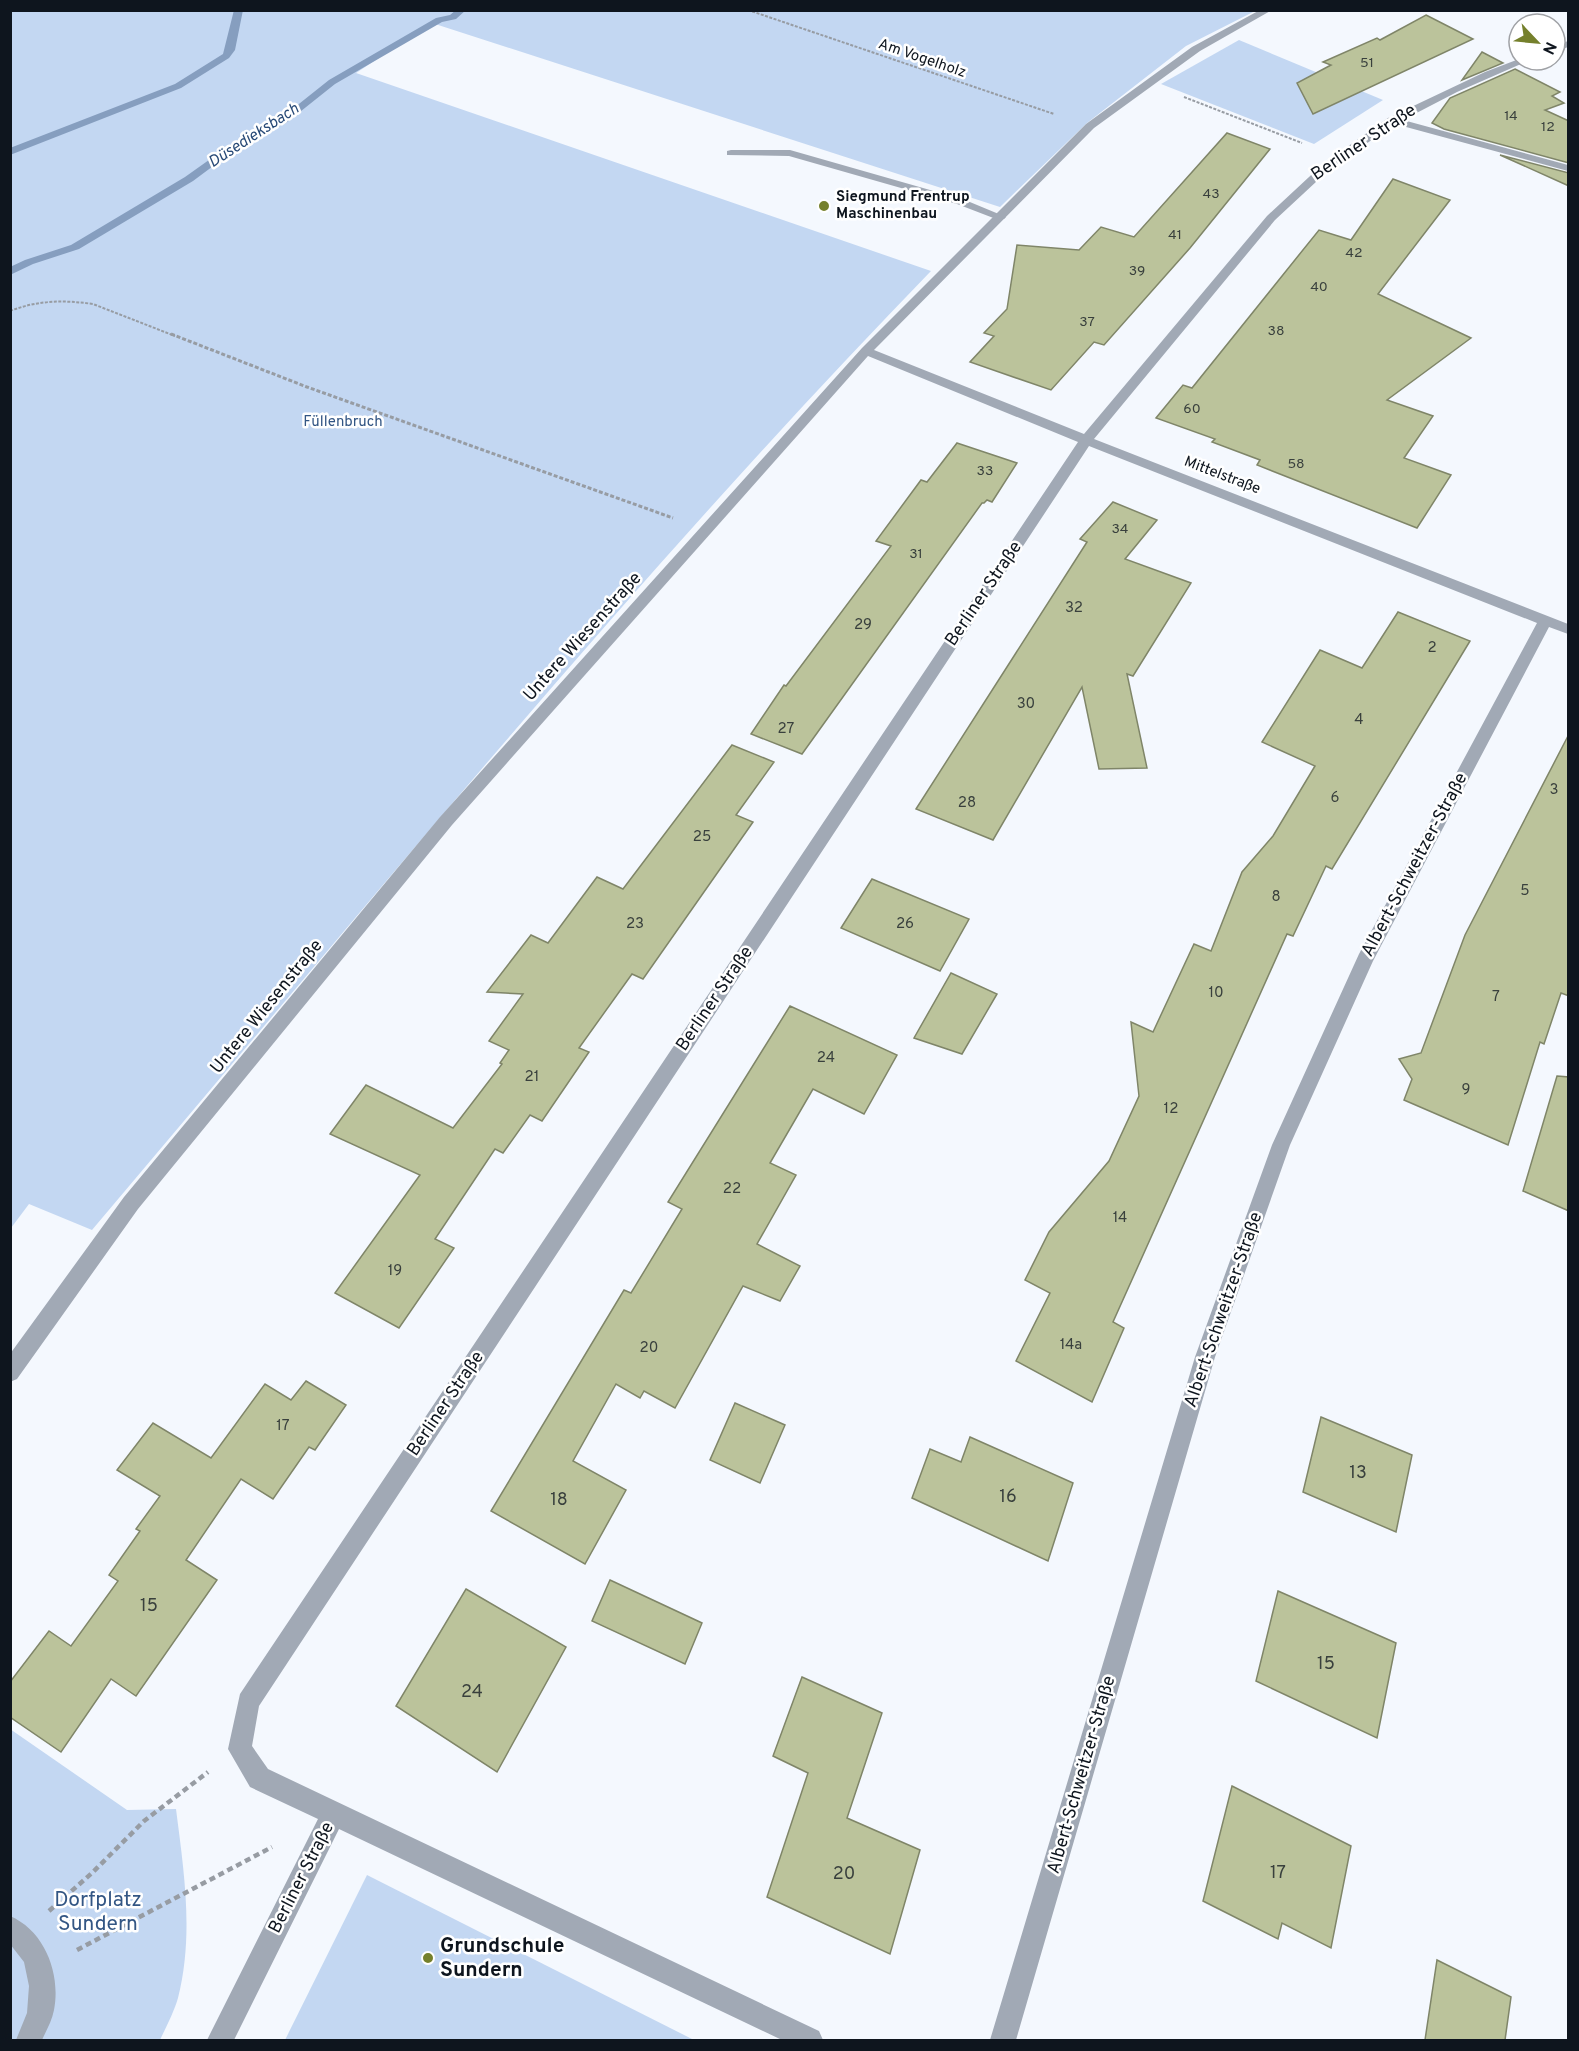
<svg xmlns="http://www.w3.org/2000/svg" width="1579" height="2051" viewBox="0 0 1579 2051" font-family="Overpass,sans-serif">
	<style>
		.green { fill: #c3d7f2 }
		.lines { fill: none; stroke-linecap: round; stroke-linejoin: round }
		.stream { fill: #869ebf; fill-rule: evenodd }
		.building { fill: #bbc39b; stroke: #7f8568; stroke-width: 1.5 }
		.path-far2 { stroke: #979ca3; stroke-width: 2; stroke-dasharray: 3 1.5; stroke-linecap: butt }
		.path-far1 { stroke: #979ca3; stroke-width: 3; stroke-dasharray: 4 2; stroke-linecap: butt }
		.path { stroke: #979ca3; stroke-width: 4.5; stroke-dasharray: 6 4; stroke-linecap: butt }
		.service { fill: #a1a9b5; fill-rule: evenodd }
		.minor { fill: #a1a9b5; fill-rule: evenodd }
		.poi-dot { fill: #75802c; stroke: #fff; stroke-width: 2 }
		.labels { text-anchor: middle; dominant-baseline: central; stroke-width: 5; stroke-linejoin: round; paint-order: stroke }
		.far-number-label { font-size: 14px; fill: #39403d }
		.far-street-label { font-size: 15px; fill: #0e151e; stroke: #fff }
		.far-poi-label { font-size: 15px; font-weight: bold; fill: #0e151e; stroke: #fff; text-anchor: start }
		.far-park-label { font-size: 15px; fill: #335684; stroke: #fff }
		.number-label { font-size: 15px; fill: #39403d }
		.far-water-label { font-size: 16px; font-style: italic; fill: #284a77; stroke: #fff }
		.street-label { font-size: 18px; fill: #0e151e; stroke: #fff }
		.near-number-label { font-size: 18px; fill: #39403d }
		.near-park-label { font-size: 21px; fill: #335684; stroke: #fff }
		.near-poi-label { font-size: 21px; font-weight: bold; fill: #0e151e; stroke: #fff; text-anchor: start }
	</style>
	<rect width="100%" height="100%" fill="#f4f8fe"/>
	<g class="green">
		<path d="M11,11H1255L1186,46L1087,123L1000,207L432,23L356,73L931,271C635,576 366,907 92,1230L29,1204L11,1228Z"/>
		<polygon points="1239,40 1383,100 1314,144 1161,84"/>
		<path d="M10,1729L127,1810L176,1809C184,1872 194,1935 178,1998C174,2012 166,2027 160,2040H11Z"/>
		<polygon points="367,1875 694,2040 285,2040"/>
	</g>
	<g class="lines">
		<g class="stream">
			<polygon points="234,10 243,10 235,50 229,58 181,88 10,155 10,148 175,84 223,54"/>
			<polygon points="456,10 466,10 456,19 442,22 335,84 286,123 236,149 193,181 79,249 33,264 10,275 10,267 25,260 71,245 185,177 230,145 280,119 329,80 436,18 450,15"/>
		</g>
	</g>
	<g class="building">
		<polygon points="1426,15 1473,39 1313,114 1297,83 1331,65 1323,62 1377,38 1380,40"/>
		<polygon points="1482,52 1503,63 1462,80"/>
		<polygon points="1515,69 1560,92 1552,96 1564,103 1545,110 1569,121 1569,163 1444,129 1432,123 1450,98"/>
		<polygon points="1227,133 1270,149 1190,248 1104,345 1094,342 1051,390 970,362 994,336 984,333 1007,309 1017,245 1079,250 1101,227 1134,237"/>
		<polygon points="1500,155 1569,173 1569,186"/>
		<polygon points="1393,179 1450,200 1378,294 1471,338 1387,400 1433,416 1404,458 1451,475 1417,528 1257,465 1260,460 1212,442 1215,439 1156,418 1183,385 1192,388 1319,230 1351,240"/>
		<polygon points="957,443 1017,463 992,502 987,500 984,503 982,503 802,754 751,734 784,685 786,686 891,546 876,541 921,480 927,482"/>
		<polygon points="1113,502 1157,520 1125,559 1191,583 1133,676 1127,674 1147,768 1099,769 1082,687 993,840 916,809 1087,542 1080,539"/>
		<polygon points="1398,612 1470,641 1332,869 1326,866 1293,936 1287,934 1113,1322 1124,1328 1092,1402 1016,1361 1050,1293 1025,1280 1049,1232 1109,1161 1139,1096 1131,1022 1153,1032 1194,944 1211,951 1242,872 1273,836 1315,766 1262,742 1320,650 1362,668"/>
		<polygon points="1569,734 1569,996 1561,993 1544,1044 1540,1042 1508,1145 1404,1100 1412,1079 1399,1059 1421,1053 1465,935"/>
		<polygon points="732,745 774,762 736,815 753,822 643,979 632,974 579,1048 589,1052 542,1121 530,1115 503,1153 495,1149 435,1239 454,1248 399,1328 335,1293 420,1175 330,1134 366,1085 453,1128 502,1064 500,1063 509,1050 489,1041 523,994 487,992 531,935 548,943 597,877 623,889"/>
		<polygon points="872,879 969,919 940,971 841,928"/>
		<polygon points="951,973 997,994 962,1054 914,1038"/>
		<polygon points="790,1006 897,1055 864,1114 813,1089 770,1163 796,1175 757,1244 800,1266 780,1301 743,1286 675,1408 644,1391 640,1398 616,1384 573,1461 626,1490 585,1564 491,1511 624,1290 631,1293 682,1209 668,1202"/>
		<polygon points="1557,1076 1569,1077 1569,1211 1523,1191"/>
		<polygon points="306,1381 346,1405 315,1450 309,1447 273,1499 241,1479 186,1560 217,1580 136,1696 111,1679 61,1752 10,1717 10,1682 49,1631 71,1646 118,1581 109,1575 140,1531 136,1529 160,1496 117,1470 153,1423 211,1458 265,1384 291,1400"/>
		<polygon points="735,1403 785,1425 760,1483 710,1460"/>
		<polygon points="1321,1417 1412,1455 1396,1532 1303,1492"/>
		<polygon points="970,1437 1073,1483 1048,1561 912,1498 930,1449 961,1462"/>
		<polygon points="610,1580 702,1623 685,1664 592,1621"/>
		<polygon points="466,1589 566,1647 497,1772 396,1706"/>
		<polygon points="1278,1591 1396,1643 1377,1738 1256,1681"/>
		<polygon points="802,1677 882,1713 847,1818 920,1850 890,1954 767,1897 808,1773 773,1756"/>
		<polygon points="1232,1786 1351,1846 1331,1948 1282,1923 1278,1939 1203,1901"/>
		<polygon points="1437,1960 1511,1997 1505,2040 1425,2040"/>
	</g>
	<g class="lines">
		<g class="path-far2">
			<polyline points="748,10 1054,114"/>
			<polyline points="1184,97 1302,143"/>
			<path d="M10,311C38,300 64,300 93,304L175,336"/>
		</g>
		<polyline class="path-far1" points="171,334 307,387 673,518"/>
		<g class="path">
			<polyline points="49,1911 92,1873 144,1821 208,1772"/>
			<polyline points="77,1950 272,1847"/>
		</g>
		<g class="service">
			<polygon points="731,150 790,150 965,200 1006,217 1004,219 996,219 957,204 789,156 727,155 727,151"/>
			<path d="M10,1916C45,1931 61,1974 54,2010C52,2021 46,2031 42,2040H16L27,2013L29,1986L24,1962L10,1944Z"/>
		</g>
		<g class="minor">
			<polygon points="1260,10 1272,10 1200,51 1094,128 874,350 1084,434 1267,216 1323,164 1388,118 1485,72 1519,59 1530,60 1457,92 1403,120 1568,165 1568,171 1395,124 1392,126 1331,168 1275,220 1094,439 1568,624 1568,634 1549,627 1373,961 1290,1145 1215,1357 1016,2040 990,2040 1195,1357 1272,1145 1359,954 1537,623 1089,446 259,1706 252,1746 268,1769 819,2031 823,2040 782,2040 339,1829 234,2040 207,2040 318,1819 250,1787 228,1749 240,1694 1078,442 868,356 452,825 138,1209 17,1379 10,1382 10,1354 124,1197 440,817 862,348 1086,124 1192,47"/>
			<polygon points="1568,41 1568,47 1555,52 1555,46"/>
		</g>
	</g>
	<g class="poi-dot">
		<circle cx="824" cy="206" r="6"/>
		<circle cx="428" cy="1958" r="6"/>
	</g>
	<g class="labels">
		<g class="far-number-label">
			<text x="1367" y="63">51</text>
			<text x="1511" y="116">14</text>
			<text x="1548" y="127">12</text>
			<text x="1211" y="194">43</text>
			<text x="1175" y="235">41</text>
			<text x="1354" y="253">42</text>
			<text x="1137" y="271">39</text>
			<text x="1319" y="287">40</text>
			<text x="1087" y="322">37</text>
			<text x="1276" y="331">38</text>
			<text x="1192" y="409">60</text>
			<text x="1296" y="464">58</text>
			<text x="985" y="471">33</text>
			<text x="1120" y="529">34</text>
			<text x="916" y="554">31</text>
		</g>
		<g class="far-street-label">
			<text transform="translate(922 59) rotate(19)">Am Vogelholz</text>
			<text transform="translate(1222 476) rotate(21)">Mittelstraße</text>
		</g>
		<g class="far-poi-label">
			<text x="836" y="197">Siegmund Frentrup<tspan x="836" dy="17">Maschinenbau</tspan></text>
		</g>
		<g class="far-park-label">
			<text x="343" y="422">Füllenbruch</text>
		</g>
		<g class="number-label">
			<text x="1074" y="608">32</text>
			<text x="863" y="625">29</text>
			<text x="1432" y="648">2</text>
			<text x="1026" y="704">30</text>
			<text x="1359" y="720">4</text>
			<text x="786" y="729">27</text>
			<text x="1554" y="790">3</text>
			<text x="1335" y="798">6</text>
			<text x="967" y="803">28</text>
			<text x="702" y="837">25</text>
			<text x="1525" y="891">5</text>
			<text x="1276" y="897">8</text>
			<text x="635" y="924">23</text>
			<text x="905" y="924">26</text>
			<text x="1216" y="993">10</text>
			<text x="1496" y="997">7</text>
			<text x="826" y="1058">24</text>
			<text x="532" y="1077">21</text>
			<text x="1466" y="1090">9</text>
			<text x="1171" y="1109">12</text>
			<text x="732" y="1189">22</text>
			<text x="1120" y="1218">14</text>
			<text x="395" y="1271">19</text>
			<text x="1071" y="1345">14a</text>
			<text x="649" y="1348">20</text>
			<text x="283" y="1426">17</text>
		</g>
		<g class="far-water-label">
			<text transform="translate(254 136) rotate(-33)">Düsedieksbach</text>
		</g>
		<g class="street-label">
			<text transform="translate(1364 143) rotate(-34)">Berliner Straße</text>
			<text transform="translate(984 594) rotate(-56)">Berliner Straße</text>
			<text transform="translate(583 637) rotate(-48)">Untere Wiesenstraße</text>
			<text transform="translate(1415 865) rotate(-62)">Albert-Schweitzer-Straße</text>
			<text transform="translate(715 999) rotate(-56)">Berliner Straße</text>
			<text transform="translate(267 1007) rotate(-51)">Untere Wiesenstraße</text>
			<text transform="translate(1224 1310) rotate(-71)">Albert-Schweitzer-Straße</text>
			<text transform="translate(446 1404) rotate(-56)">Berliner Straße</text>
			<text transform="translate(1082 1775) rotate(-74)">Albert-Schweitzer-Straße</text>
			<text transform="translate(302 1878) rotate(-63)">Berliner Straße</text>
		</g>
		<g class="near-number-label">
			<text x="1358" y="1473">13</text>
			<text x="1008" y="1497">16</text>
			<text x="559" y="1500">18</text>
			<text x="149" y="1606">15</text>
			<text x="1326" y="1664">15</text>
			<text x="472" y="1692">24</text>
			<text x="1278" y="1873">17</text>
			<text x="844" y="1874">20</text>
		</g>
		<g class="near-park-label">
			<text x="98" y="1900">Dorfplatz<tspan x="98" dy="24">Sundern</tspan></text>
		</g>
		<g class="near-poi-label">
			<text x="440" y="1946">Grundschule<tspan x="440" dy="24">Sundern</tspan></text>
		</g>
	</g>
	<rect width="1579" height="2051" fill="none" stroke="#0e151e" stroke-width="24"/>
	<g transform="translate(1537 42) rotate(116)"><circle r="28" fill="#ffffff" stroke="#9fa1a5" stroke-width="1.5"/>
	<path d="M0-4.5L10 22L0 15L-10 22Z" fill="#75802c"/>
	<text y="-9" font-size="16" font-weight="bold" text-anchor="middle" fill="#0e151e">N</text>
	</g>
</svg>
